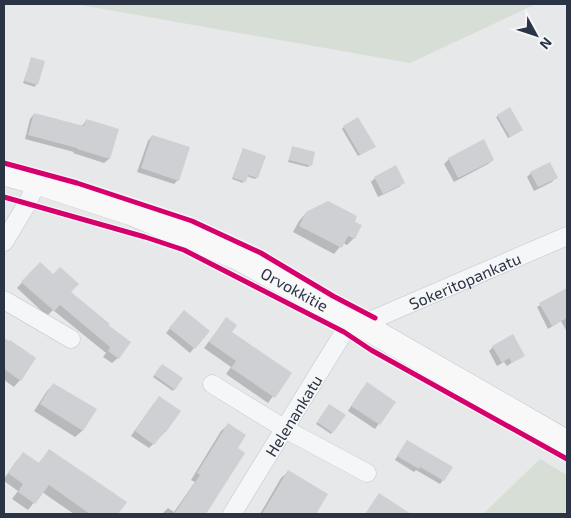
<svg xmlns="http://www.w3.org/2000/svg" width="571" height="518" viewBox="0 0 571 518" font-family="'Exo 2',sans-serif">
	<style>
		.green { fill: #d6ded6 }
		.shadow { fill: #0003 }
		.building { fill: #ced0d3 }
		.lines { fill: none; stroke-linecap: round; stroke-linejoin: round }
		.street-casing { stroke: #c4c6c8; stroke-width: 19 }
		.secondary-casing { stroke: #c4c6c8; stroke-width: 26 }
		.street { stroke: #f5f6f7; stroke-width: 18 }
		.secondary { stroke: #f8f8f8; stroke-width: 25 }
		.cycleway-casing { stroke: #f4f6f9; stroke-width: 8 }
		.cycleway { stroke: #d6006c; stroke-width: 5 }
		.labels { text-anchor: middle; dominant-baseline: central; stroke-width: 4.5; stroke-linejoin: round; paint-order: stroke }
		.street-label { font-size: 16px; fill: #2b3445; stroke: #f4f6f9 }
	</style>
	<rect width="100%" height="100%" fill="#e6e8ea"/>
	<g class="green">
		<polygon points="75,4 536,4 410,63"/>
		<polygon points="540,459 567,475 567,514 483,514"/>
	</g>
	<g class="shadow">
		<polygon points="32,58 44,62 35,87 23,83"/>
		<polygon points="34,114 81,127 86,121 117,130 109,159 104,163 73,153 74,152 25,139 30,119"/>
		<polygon points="498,116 519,132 508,138 496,117"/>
		<polygon points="344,127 372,148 358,156 342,129"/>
		<polygon points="152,136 178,180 174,184 137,172 148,141"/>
		<polygon points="293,147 310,165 308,167 288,162"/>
		<polygon points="243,149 257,177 255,179 246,176 243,183 232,179"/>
		<polygon points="449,159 493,160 488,164 454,182 444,164"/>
		<polygon points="531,173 556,177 552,182 534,191 527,177"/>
		<polygon points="375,178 404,182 399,187 378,197 371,182"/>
		<polygon points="306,213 353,222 354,238 347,245 343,243 334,254 293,232 299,221"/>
		<polygon points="34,269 53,276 107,326 118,358 112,363 103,357 106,353 53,310 47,316 17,288"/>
		<polygon points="567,289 567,332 561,321 548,329 537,307"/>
		<polygon points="180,316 194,348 190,353 166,333"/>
		<polygon points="226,319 231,333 290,373 268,403 226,374 231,367 204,348"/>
		<polygon points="4,339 35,358 20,380 14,387 4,380"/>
		<polygon points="493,347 523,355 507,366 504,362 497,366 489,351"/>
		<polygon points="160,367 174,389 173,391 153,377"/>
		<polygon points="53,385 95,410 82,431 75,437 34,411 47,391"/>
		<polygon points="363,388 394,402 375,429 348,411"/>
		<polygon points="155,402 166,431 149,448 131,436"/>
		<polygon points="328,407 332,432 331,434 316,424"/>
		<polygon points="228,425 236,449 243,453 203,514 162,514 168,508 174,512 195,482 191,480 221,431"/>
		<polygon points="404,445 443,480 440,484 416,470 414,472 395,460"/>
		<polygon points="49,451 125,502 117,514 74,514 42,492 28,510 12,499 18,491 4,481 4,479 17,460 38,464"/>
		<polygon points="288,472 326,494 314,514 260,514 281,478"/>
	</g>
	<g class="building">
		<polygon points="31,57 45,61 38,85 24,81"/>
		<polygon points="510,107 523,130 510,137 497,115"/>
		<polygon points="34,113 84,126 86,119 119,129 110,159 77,149 77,148 28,135"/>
		<polygon points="358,117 376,147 360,155 343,126"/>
		<polygon points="152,135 190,147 179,181 141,168"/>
		<polygon points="484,139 494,160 458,178 448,158"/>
		<polygon points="292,146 315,152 312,166 289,160"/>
		<polygon points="243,148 266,156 258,178 248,175 246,182 233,178"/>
		<polygon points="550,162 558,178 538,187 530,172"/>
		<polygon points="396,165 405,183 383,194 374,177"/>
		<polygon points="328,201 357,216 355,222 362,225 355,239 348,236 342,248 299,226 306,212"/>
		<polygon points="40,262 53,274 60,267 79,284 71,292 110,324 108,325 131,342 119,359 108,351 110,347 60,305 54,311 21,282"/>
		<polygon points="567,288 567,318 552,326 539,303"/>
		<polygon points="184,310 210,331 195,349 169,328"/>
		<polygon points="226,317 237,325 232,332 292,373 275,398 231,368 236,361 209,342"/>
		<polygon points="513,334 525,356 512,363 509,358 502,363 492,346"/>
		<polygon points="4,338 9,341 10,340 36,358 21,381 4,369"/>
		<polygon points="162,364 183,378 175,390 154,375"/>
		<polygon points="367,382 396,402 380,425 351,406"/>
		<polygon points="53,383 97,409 83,431 40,404"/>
		<polygon points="159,396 181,411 166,432 165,431 154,445 135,431"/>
		<polygon points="329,404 346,415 333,433 317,422"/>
		<polygon points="228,423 246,435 238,448 245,453 206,514 174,514 200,475 197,473"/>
		<polygon points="407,440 453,467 444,481 420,467 419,469 397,456"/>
		<polygon points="49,449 127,502 118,514 90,514 49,485 35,504 18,492 23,484 8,473 23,452 39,463"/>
		<polygon points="288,470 328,494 316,514 262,514"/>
		<polygon points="379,493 411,514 365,514"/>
	</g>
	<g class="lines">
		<defs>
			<g id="street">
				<polyline points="4,242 27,204 37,182"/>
				<polyline points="4,300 71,339"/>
				<polyline points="212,384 285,429 367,473"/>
				<path id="s1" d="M232,514L344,332L567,236"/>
			</g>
			<g id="secondary">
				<path id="s2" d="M4,173L37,182L132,213L239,258L362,325L567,443"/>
			</g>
		</defs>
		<use href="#street" class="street-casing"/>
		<use href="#secondary" class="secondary-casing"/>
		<use href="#street" class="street"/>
		<use href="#secondary" class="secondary"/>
		<defs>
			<g id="cycleway">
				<polyline points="4,163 77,183 192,221 261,253 333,296 375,318"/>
				<polyline points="4,197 145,237 184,250 344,332 371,350 567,459"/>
			</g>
		</defs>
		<use href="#cycleway" class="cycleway-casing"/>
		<use href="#cycleway" class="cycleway"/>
	</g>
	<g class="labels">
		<g class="street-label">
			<text stroke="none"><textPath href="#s1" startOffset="345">Sokeritopankatu</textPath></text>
			<text stroke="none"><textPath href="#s2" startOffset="314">Orvokkitie</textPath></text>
			<text stroke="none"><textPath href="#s1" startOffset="116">Helenankatu</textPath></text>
		</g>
	</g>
	<rect width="571" height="518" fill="none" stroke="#2b3445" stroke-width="10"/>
	<g transform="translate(536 35) rotate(130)" stroke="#f4f6f9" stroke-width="4" paint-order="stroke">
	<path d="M0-4L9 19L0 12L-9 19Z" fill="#2b3445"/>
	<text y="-8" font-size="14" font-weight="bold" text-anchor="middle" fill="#2b3445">N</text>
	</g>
</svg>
